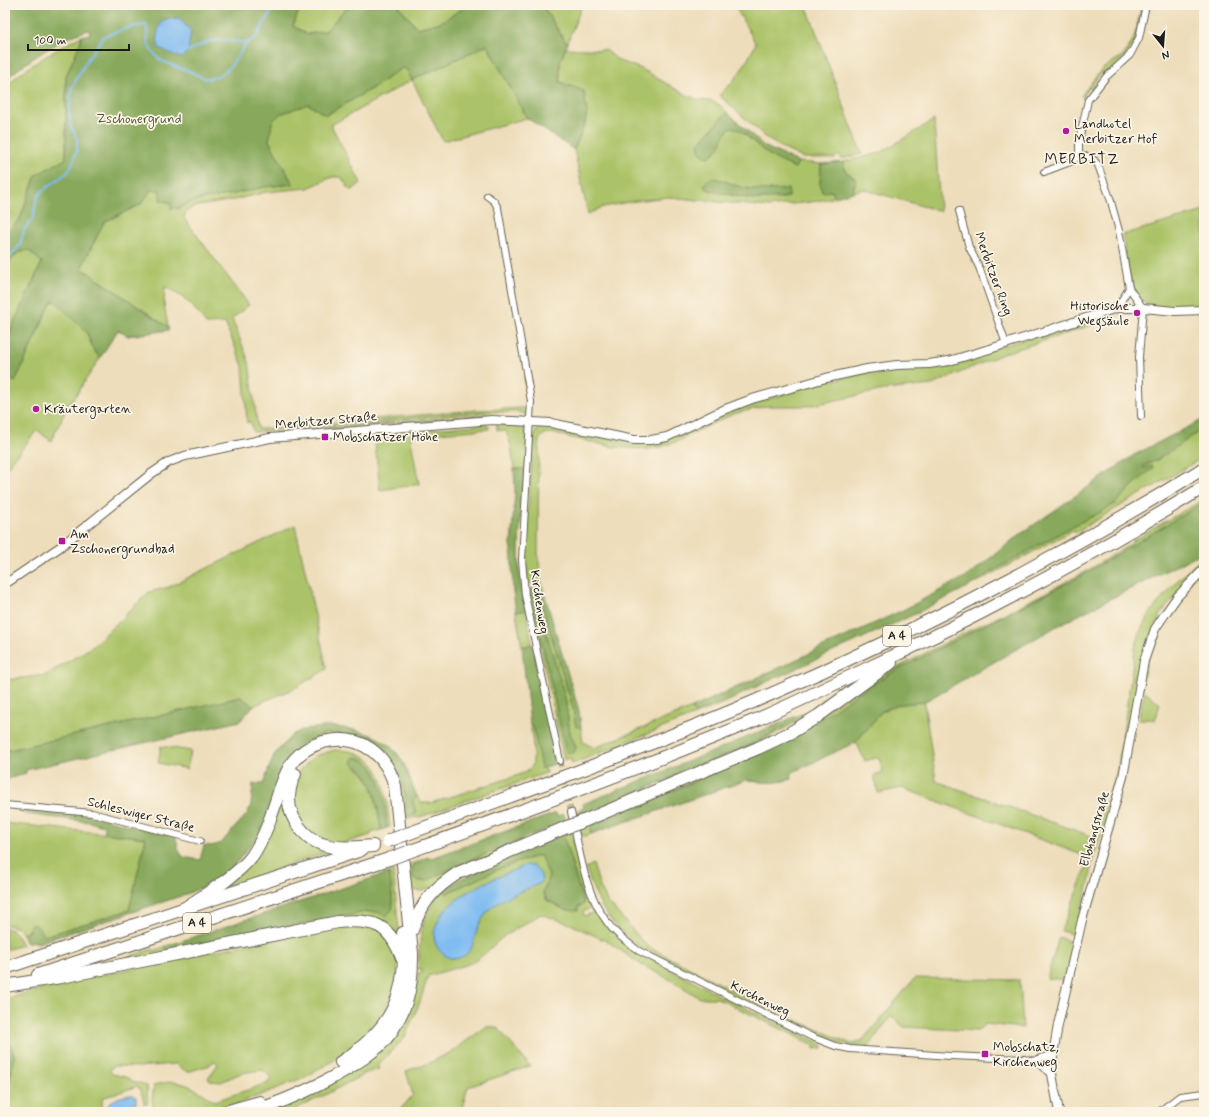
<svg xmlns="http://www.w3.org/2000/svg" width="1209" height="1117" viewBox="0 0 1209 1117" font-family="Mynerve,sans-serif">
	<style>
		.green { fill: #abc368; stroke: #647042; fill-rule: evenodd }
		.forest { fill: #88a95c; stroke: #52623c }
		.water { fill: #7fbcf2; stroke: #4e6c87 }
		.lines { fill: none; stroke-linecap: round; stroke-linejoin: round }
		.stream { stroke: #7fbcf2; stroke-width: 2 }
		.minor-tunnel { stroke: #c3b69a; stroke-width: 6; stroke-dasharray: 6 3; stroke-linecap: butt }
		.minor-casing { stroke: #656053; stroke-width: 8 }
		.tertiary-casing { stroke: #656053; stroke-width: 10 }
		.motorway-casing { stroke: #656053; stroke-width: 14 }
		.minor { stroke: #fff; stroke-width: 6 }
		.tertiary { stroke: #fff; stroke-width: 8 }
		.motorway { stroke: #fff; stroke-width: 12 }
		.motorway-bridge-casing { stroke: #656053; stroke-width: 14; stroke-linecap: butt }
		.motorway-bridge { stroke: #fff; stroke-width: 12 }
		.poi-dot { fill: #b5179e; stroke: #fcf5e5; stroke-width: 1.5 }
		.labels { text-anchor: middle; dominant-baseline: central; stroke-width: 3.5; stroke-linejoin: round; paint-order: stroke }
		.shield { fill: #fcf5e5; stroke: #5f5d58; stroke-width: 1 }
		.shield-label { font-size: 12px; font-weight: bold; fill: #1c1c1c }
		.park-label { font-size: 13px; fill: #4e5637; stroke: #fcf5e5 }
		.poi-label { font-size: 13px; fill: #1c1c1c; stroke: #fcf5e5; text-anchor: start }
		.street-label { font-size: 13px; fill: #1c1c1c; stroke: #fcf5e5 }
		.quarter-label { font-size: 15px; letter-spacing: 1px; fill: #1c1c1c; stroke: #fcf5e5 }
	</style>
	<rect width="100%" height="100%" fill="#fcf5e5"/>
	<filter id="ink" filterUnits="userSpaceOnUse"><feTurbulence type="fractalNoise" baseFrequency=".025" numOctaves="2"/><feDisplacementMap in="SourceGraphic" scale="8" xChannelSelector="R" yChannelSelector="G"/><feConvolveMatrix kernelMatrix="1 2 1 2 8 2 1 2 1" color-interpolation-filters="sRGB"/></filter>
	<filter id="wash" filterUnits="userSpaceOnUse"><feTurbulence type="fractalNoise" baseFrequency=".012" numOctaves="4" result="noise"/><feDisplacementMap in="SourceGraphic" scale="16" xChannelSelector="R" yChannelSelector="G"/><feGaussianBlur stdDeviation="0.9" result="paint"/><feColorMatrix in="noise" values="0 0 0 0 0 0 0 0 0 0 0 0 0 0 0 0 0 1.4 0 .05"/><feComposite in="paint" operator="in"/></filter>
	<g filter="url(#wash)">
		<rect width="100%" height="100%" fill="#edddba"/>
		<g class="green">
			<polygon points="301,5 357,5 344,10 326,31 307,34 293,26"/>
			<polygon points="398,5 465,5 465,7 441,23 417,28"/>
			<polygon points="542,5 582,5 567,44"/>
			<path d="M737,5H806L862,154L841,159L839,155L835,158H803L786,150L769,140L719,95C737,79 745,65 756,44L735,6Z"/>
			<polygon points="1142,5 1144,5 1137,38 1127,55 1106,74 1102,72 1093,83 1095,85 1092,89 1089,87 1084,96 1081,96 1101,70 1125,54 1134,38"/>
			<path d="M81,36V41L66,76V159L36,175L20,219L5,234V86C28,66 53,51 81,36Z"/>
			<path d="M487,45L527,118L443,141L412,80L331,125L361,183L351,191L341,177H332L308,188L266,192L234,200L193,207L186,212L184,218L249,305L232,319L249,362L258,429L477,410L525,408L527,398L524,376L530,401L529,414L527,415L520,412H492L253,432L251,422L247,423L243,366L225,323L206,324C192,304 187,299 165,287L164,304L168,327L81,268L104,222L141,204L150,190H160L177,209L194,201L204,199L234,194L264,187L293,184L269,141L272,122L280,114L308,104L326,115L371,89L402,68L406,69L412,80Z"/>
			<path d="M566,48L606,50L619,61L642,69L679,91L698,100L711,101L721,106L727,112L698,144L714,154C720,146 723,134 731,127L737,128L765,152L795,168L798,162L821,164L820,183L822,192L832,191L835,197L818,201L768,207L668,197L629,202L603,207L588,214L574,150L585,123L584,92L560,82V62ZM711,178C724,179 727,183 738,186C754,191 771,190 788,189L789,197L779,199H752L711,191L704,184Z"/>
			<polygon points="934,120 940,211 863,189 853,192 855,185 851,175 846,172 843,162 880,153"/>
			<path d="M1204,211V308C1191,308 1160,309 1149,304C1128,295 1126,255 1122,235Z"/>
			<polygon points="28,250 42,262 5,342 5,268 17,253"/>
			<polygon points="55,301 87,333 93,349 100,358 65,412 51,441 37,430 5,470 5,376 15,382 51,303"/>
			<path d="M1135,310L1130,313L1005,353L932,385L884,390L808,406H766L733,414L675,442L661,447L646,449L613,447L551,433L544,434L539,440L538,552L541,582L545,596L540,598L573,708L576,726L581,727L583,742L594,748L692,708L695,715L572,764L570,758L564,760L528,590L529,588L533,589L531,592L566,752L576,747L570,733L565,697L536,596L538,595L535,585L529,582L527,579L526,534L533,440C535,433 536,427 545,425L632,443L688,430L691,432L698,428L697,425L725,413L748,405L825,382L870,372L931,367L1106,315L1120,311Z"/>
			<polygon points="487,415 488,416 398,424 397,422"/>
			<polygon points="395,422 395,424 273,434 273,433"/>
			<polygon points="497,423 523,425 527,432 525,469 514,469 511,446 506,431 497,430"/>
			<polygon points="488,424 489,429 410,435 419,484 380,490 374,434"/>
			<polygon points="1204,428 1204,457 1076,532 1073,530 987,577 986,575 1071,527 1101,512 1116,503 1152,466 1144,468 1143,466 1157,460"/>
			<polygon points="1204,499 1204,502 1083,575 891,673 858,693 801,732 784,743 757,755 594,825 590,828 591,834 586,836 579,834 579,829 758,753 882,675 986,622 986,623 1083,573 1132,543 1132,541"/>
			<polygon points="295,525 327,669 293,689 253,706 241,697 5,751 5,680 46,675 92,647 149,592 169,587"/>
			<polygon points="1203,557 1204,566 1160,614 1131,721 1126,733 1126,748 1119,780 1091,866 1091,874 1077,932 1071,934 1061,931 1090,858 902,788 878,793 874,775 883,772 879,757 865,761 856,742 882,711 901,704 924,702 936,781 1094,837 1115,779 1119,760 1135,648 1142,627 1152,610 1176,582"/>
			<polygon points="526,610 532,644 522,647 516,612"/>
			<polygon points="840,691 841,693 807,717 756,744 616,801 757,742 802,716 801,714 822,704 821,701"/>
			<polygon points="1145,691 1160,704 1155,720 1147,718 1138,721"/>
			<path d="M530,724L534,729L541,768L545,767L546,773L417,818L416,817L403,821L399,785L368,743H306L305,742L307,740L308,741L326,733L353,735L370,740L386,751L400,776L405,794L407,817L415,814L413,801L417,796L421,803H431L519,775C523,773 529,770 532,766C535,758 532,733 530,724Z"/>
			<polygon points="161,746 191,751 187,769 158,763"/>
			<path d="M334,750C384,748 386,790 390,827L387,828C385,806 382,761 354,757L355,766C359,769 363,771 365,775C376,787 378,814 381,830L371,833V835L340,844L310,834L294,809L296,777L300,770L309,761L315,756Z"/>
			<polygon points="286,786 290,817 334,850 224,887 237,876"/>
			<polygon points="5,823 146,838 129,910 45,936 29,931 23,934 17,928 5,924"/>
			<path d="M571,832L587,894L592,904L589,909L583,912L585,916L592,913H596L619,939L637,952L719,995L820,1043L823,1046V1048L814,1049V1045L717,998H700L671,980L640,964L610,943L570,924L541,914L504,936L483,955L472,963L428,976L420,1002L404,1039L378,1065L379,1069L366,1073L323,1096L289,1112H265L389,1043C406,1021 417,1001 418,973H422V969H418C420,941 420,911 443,891L445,894L501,868L540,855L549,876L543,892L546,900L565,910L578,907L584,904L563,835Z"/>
			<path d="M521,840L522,841L429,889C422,891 415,893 409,887L408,865L421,860V863L414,865C411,870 412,875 415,880L420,881H426L452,868Z"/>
			<path d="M593,864L600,887L607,901L647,946L762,1006L852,1044L861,1042L915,978L1020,980L1023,1028L985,1024L978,1031L904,1027L891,1016L867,1048C834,1045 808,1031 778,1017C732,996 687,971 642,948C609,925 598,906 586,868Z"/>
			<polygon points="393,870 400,941 376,921 102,965 153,949 154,951 166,946 168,951 233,936 239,936 366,912 378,912 386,916 393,906 390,877 388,873"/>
			<path d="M347,923L380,929L397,956L398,964L396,988L381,1022L345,1054L305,1077L258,1096L239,1103L206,1112H154L152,1099L154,1085C182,1077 192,1087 215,1101L268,1083L271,1078L263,1070L241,1073L221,1082L210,1081L208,1078L218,1064L215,1061L207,1066L187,1072L176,1064L139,1067L114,1066L109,1070L113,1074L126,1077L135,1083H141L147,1086L148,1104H144L145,1101L138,1086L102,1098V1112H5V1097L15,1057L5,1033V999L67,982Z"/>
			<polygon points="5,927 15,932 22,945 5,950"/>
			<polygon points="1059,937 1073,943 1065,980 1047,978"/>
			<polygon points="486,1027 497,1027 530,1066 468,1087 461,1112 398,1112 413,1095 406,1071 427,1064 451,1052"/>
		</g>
		<g class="forest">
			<path d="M5,5H301L293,26L307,34L326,31L344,10L357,5H398L417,28L441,22L465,7V5H542L567,44L560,62V82L584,91L587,112L585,123L574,150L527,118L487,45L412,80L406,69L402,68L371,89L326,115L308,104L280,114L272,122L269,141L293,184L264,187L234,194L204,199L194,201L177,209L175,208L171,209V203L160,200V190H151L141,204L104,222L81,268L168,327L169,330L128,336L118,330L100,358L93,349L87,333L55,301L51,302L15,382L5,376V342L42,262L28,250L17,253L5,268V234L20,219L36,175L66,159V76L81,41V36L90,34L89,30C62,37 26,62 5,80Z"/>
			<path d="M727,112L764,146L798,162L795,168C784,163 774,159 764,151C754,143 744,129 731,127C721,136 723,149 708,157C701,155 699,151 698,144Z"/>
			<polygon points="843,162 846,172 856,179 853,192 835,197 832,191 822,192 820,183 821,164"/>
			<path d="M711,178C724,179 727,183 738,186C754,191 771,190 788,189L789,197L753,199L711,191L706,189L704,184Z"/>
			<polygon points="1204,419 1204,428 1157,460 1143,466 1144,468 1152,466 1153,468 1132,486 1116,503 1101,512 1071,527 986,575 987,577 913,615 745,692 733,699 695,715 692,708 905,609 969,575 1015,538 1134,455"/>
			<path d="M514,469H525C522,505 517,541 520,577C521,588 523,599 526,610L516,612L513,592L511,545L515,493Z"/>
			<path d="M1204,502V559L1201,553L1059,625L924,702L901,704L882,711L856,742L791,773L792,779C774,784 765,783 747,780L591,834L590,828L594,824L757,755L784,743L801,732L858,693L891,673L1083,575Z"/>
			<polygon points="533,589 565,697 570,733 576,748 574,753 566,752 531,592"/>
			<polygon points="545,596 579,711 581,727 576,727 573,708 540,598"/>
			<polygon points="532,644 557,763 541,769 534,729 530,724 529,715 522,647"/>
			<polygon points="241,697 253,706 240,721 26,770 26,773 5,780 5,751"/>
			<polygon points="801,714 802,716 757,742 577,817 576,811 584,808 583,804 724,747"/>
			<path d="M329,726C356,729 388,735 402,761C409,772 411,784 417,796L413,801L416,814L407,817L405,794L400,776L386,751L370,741L353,735L326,733L308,741L307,740L290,757L281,771L264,824L254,841L237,862L221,876L203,887L184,895L38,943L32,941L27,943L23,934L29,931L30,924L36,925L45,936L129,910L146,838L104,833V826L90,822L25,814L22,812V809L89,815L176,837L178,849L183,857L200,860L204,845C211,846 216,846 222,842L247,814L251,805L253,784H263L274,755L292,735L302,730Z"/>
			<path d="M355,757C383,762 385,806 387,828L381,830C378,814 376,788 366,775C362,770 356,767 352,763V759Z"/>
			<path d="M556,813L557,816L564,814L566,821L452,868L426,881H420L415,880C412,874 411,870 414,865L421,863V860L428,857L429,859Z"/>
			<polygon points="563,835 584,904 578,907 578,911 565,910 547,900 543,892 549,876 540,855 501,868 445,894 443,891 460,879"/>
			<polygon points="388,873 390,877 393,906 392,910 386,916 378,912 366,912 239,936 233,936 168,951 166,946"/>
			<polygon points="5,1033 15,1057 5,1097"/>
		</g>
		<g class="water">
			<path d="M179,18L191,31L188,51L181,58L159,48C156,36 156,29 165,19Z"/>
			<path d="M526,865C535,865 541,870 542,880L539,884C522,892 500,897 488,911C483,917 480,923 477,930C474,939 473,951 464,956C449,965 433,949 434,934C435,925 441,913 448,907C469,887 499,877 526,865Z"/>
			<path d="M132,1095L136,1097V1103L127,1111L110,1112L107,1107C112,1098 123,1096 132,1095Z"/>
		</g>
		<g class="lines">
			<g class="stream">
				<polyline points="187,49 188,51 210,41 224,40 247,43"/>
				<path d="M5,262L20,245L24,230L33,218L37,198L41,192L68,172L72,164L77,151V138L71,127L69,110L72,87L89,57L104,36L131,27L146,25C148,31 147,37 148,43C155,62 169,64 186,70C195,72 202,81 212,78C230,74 236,57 246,44C248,41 251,41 254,39C260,33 270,13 275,5"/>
			</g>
		</g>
	</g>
	<g filter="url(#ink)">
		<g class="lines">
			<polyline class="minor-tunnel" points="560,761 571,812"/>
			<defs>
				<g id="minor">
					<polyline points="1079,157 1079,141 1088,100 1106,77 1130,55 1139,38 1146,5"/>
					<polyline points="1044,172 1070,162 1079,157 1087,156 1094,160 1098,165 1110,198 1119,231 1129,288 1143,308 1139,357 1141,416"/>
					<polyline points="487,196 494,201 498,208 531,401 522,560 525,595 560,761"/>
					<polyline points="959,211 969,247 979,267 1006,344"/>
					<polyline points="1117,308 1129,288"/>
					<polyline points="5,805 92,813 200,841"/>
					<path d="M571,812C580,849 583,890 607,922C615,934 627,942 639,951L812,1037L835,1046L850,1049L950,1056L1024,1059L1035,1061L1052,1074"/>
					<polyline points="1035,1061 1040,1058 1053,1055"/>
					<polyline points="1159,1112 1180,1096 1204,1093"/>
				</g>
				<g id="tertiary">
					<polyline points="5,584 60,547 151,474 169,462 185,456 270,438 492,420 551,423 634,440 651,440 667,437 723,410 752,399 826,378 867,369 897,365 929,364 949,361 993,348 1117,308 1143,308 1175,311 1204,310"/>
					<polyline points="1059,1112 1052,1074 1053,1055 1058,1025 1082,920 1123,777 1144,661 1155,629 1165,614 1177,597 1204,569"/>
				</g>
				<g id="motorway">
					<path d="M295,774C293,778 291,783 290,788C284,815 304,841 329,846C343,849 359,847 373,846"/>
					<polyline points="579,823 758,748 790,733 818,716 891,663"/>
					<path d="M407,834C523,792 639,750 753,702C909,635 1060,557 1204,468"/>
					<path d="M408,852C526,810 643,767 758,719C795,703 830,686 866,669C982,615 1095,554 1204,487"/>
					<path d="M182,910C203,896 237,876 252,856C265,837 272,814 279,792C283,781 287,768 295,759C302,751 313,745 323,742C334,739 346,739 356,742C377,749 389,765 395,786L412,953C412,973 411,993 402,1012C397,1024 388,1038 378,1047C345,1075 293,1099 251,1112"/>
					<path d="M412,930C422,902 433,889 458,873L567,827"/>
					<polyline points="5,968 361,850"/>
					<polyline points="38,975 389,859"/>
					<path d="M5,986L61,977L338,922C373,919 389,923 402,958"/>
					<path d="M341,1062C392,1029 409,994 403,933"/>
					<polyline points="225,1112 260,1102"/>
				</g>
			</defs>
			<use href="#minor" class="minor-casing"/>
			<use href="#tertiary" class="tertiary-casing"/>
			<use href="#motorway" class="motorway-casing"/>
			<use href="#minor" class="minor"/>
			<use href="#tertiary" class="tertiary"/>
			<use href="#motorway" class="motorway"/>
			<defs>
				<g id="motorway-bridge">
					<polyline points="567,827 579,823"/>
					<polyline points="388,841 407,834"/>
					<polyline points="389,859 408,852"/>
				</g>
			</defs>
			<use href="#motorway-bridge" class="motorway-bridge-casing"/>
			<use href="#motorway-bridge" class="motorway-bridge"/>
		</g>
	</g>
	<g class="poi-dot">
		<circle cx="1066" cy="131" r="4"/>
		<circle cx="1137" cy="313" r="4"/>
		<circle cx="36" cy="409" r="4"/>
		<rect x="321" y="433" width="8" height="8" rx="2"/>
		<rect x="58" y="537" width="8" height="8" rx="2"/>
		<rect x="981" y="1050" width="8" height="8" rx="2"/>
	</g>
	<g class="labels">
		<g class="shield">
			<rect x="883" y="626" width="28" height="20" rx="3"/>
			<rect x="183" y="913" width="28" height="20" rx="3"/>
		</g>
		<g class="shield-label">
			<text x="897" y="636">A 4</text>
			<text x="197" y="923">A 4</text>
		</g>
		<g class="park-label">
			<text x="139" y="119">Zschonergrund</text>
		</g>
		<g class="poi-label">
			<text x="1074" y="124">Landhotel<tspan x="1074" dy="15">Merbitzer Hof</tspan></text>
			<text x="1129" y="306" text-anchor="end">Historische<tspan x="1129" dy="15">Wegsäule</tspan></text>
			<text x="44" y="409">Kräutergarten</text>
			<text x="333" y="437">Mobschatzer Höhe</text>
			<text x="70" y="534">Am<tspan x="70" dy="15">Zschonergrundbad</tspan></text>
			<text x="993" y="1047">Mobschatz,<tspan x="993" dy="15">Kirchenweg</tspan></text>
		</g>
		<g class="street-label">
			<text transform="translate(993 274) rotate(70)">Merbitzer Ring</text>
			<text transform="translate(326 421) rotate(-5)">Merbitzer Straße</text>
			<text transform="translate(539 602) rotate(81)">Kirchenweg</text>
			<text transform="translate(141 815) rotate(14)">Schleswiger Straße</text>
			<text transform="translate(1095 829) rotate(-74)">Elbhangstraße</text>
			<text transform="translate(760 999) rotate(26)">Kirchenweg</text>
		</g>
		<g class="quarter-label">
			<text x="1082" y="160">MERBITZ</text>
		</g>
	</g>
	<rect width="1209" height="1117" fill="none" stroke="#fcf5e5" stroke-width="20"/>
	<g transform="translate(1163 46) rotate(163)" stroke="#fcf5e5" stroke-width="3" paint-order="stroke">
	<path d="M0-3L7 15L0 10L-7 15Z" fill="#1c1c1c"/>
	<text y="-6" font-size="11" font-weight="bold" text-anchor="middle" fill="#1c1c1c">N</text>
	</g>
	<path d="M28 44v6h101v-6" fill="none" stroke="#1c1c1c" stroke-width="2"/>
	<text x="34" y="44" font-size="12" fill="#1c1c1c" stroke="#fcf5e5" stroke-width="3" paint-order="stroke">100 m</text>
</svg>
